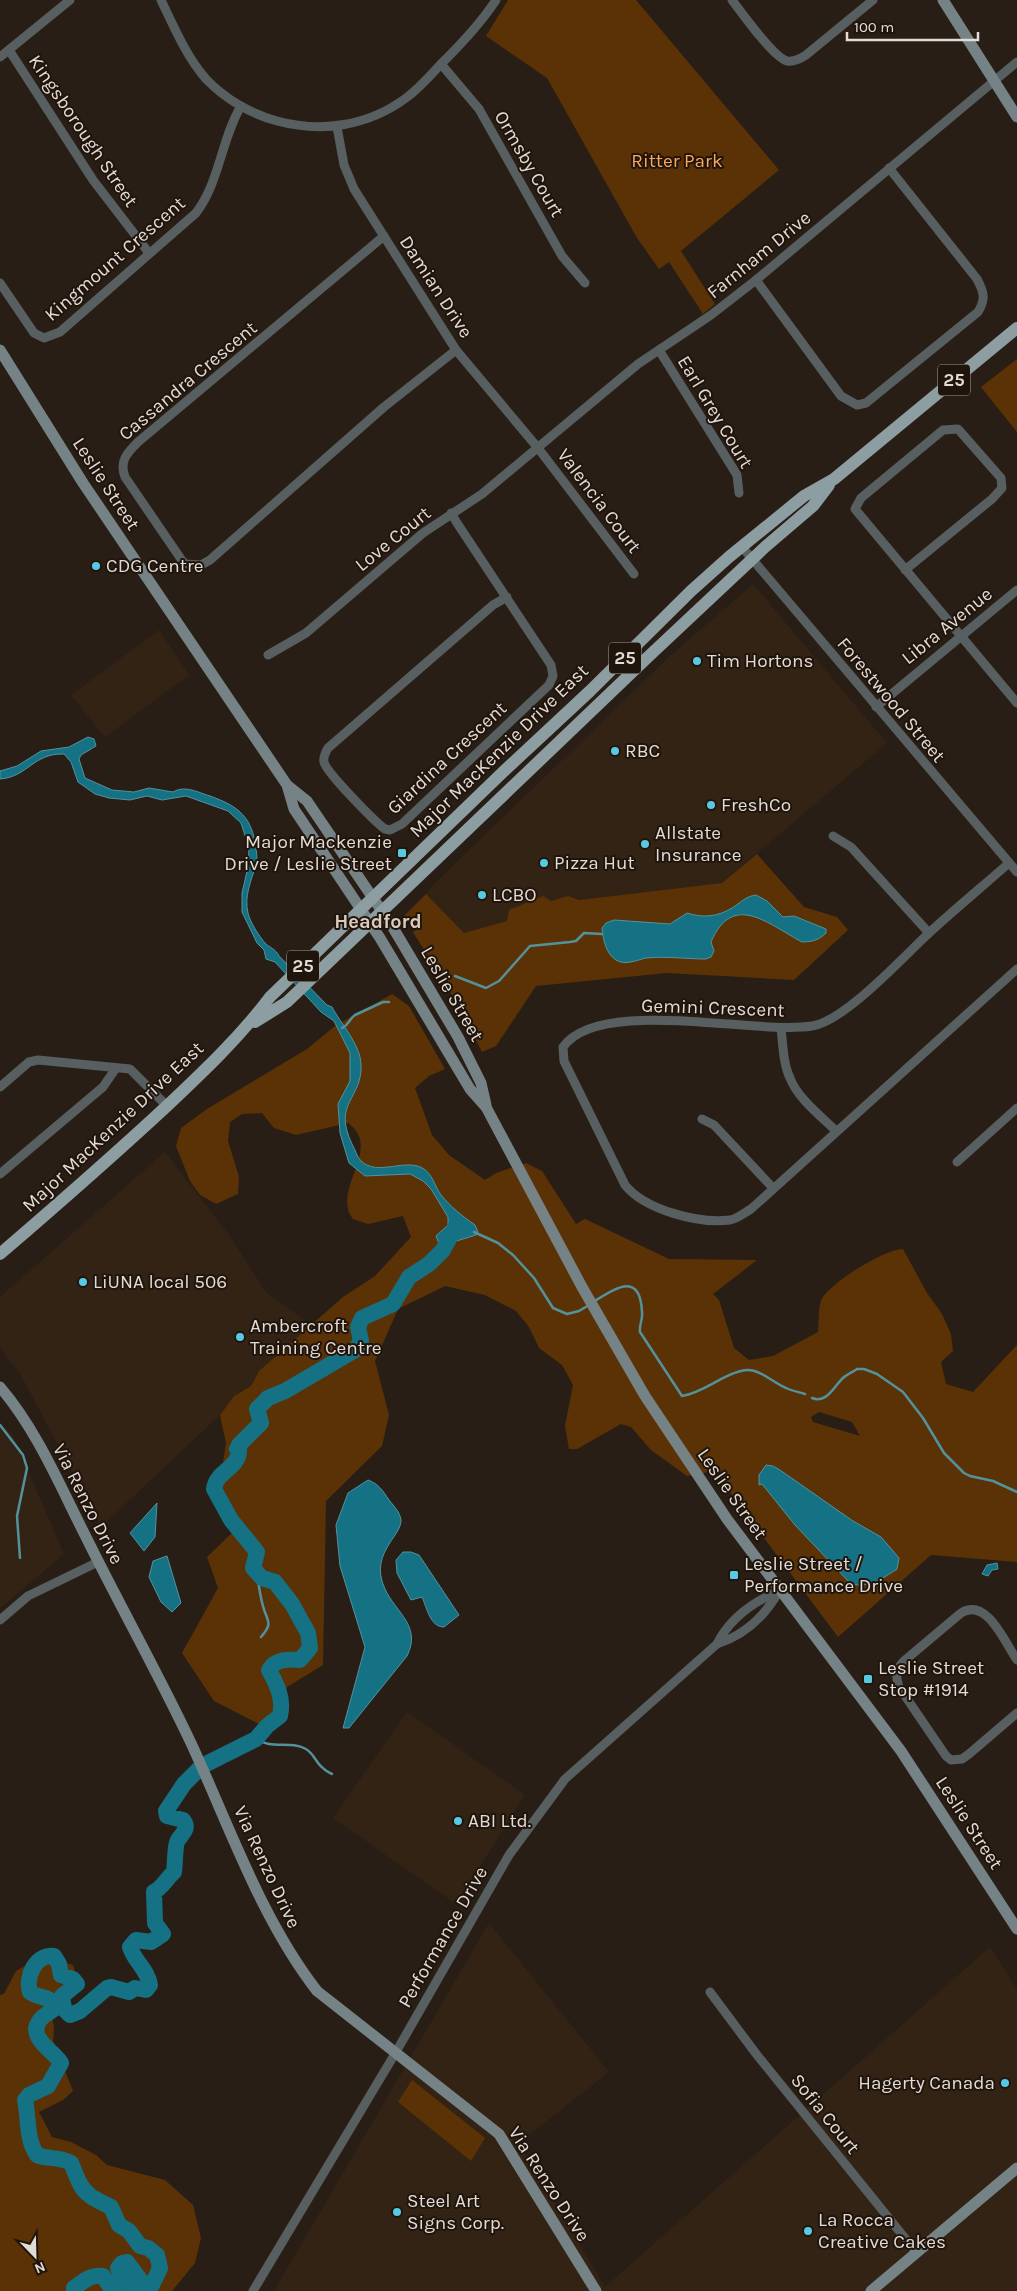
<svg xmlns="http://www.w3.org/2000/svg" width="1017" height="2291" viewBox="0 0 1017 2291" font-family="Karla,sans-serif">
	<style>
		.built { fill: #332315 }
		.green { fill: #5b3206; fill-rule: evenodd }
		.water { fill: #157285; stroke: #53929d }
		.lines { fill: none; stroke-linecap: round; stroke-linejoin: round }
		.stream { stroke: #53929d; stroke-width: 2.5 }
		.river { stroke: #157285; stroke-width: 16 }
		.street { stroke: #575f61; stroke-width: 9 }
		.secondary { stroke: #758386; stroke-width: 11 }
		.primary { stroke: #8d9ea2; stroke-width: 12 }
		.poi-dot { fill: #58c9e3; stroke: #20150c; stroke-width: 2 }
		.labels { text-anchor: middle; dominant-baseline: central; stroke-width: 4; stroke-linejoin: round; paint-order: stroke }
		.shield { fill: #20150c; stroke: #a8a099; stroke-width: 1 }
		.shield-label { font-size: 18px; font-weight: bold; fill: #e3dbd5 }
		.street-label { font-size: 19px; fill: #e3dbd5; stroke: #20150c }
		.park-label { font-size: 19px; fill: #fca85b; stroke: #20150c }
		.poi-label { font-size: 19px; fill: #e3dbd5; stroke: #20150c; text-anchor: start }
		.neighbourhood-label { font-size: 20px; font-weight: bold; fill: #dbcbbf; stroke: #20150c }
	</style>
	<rect width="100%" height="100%" fill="#291e15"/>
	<g class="built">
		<polygon points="753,584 887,743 722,883 579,900 568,896 508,921 464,933 426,894 435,883 670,656"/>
		<polygon points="159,630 189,675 105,737 71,695"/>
		<polygon points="165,1152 229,1235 266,1292 311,1325 259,1371 251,1386 234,1396 220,1415 101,1527 21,1375 0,1348 0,1297"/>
		<polygon points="0,1422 13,1436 64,1554 0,1608"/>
		<polygon points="407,1712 525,1795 456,1904 333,1818"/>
		<polygon points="489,1923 609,2072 519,2143 605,2287 990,1947 1017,1989 1017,2291 274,2291"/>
	</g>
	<g class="green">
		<polygon points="508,0 636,0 779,170 681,251 715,304 703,314 669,262 659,269 637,238 547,78 486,36"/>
		<polygon points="1017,359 1017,432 981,387"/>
		<polygon points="757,854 804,907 837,917 848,930 794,980 667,973 536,986 496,1046 482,1052 455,1000 413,932 416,930 409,919 406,920 404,916 426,894 464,933 507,921 509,910 543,896 551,901 568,896 579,900 722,883"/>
		<path d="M392,994L409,1006L445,1069L429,1076L415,1088L432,1135L449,1155L485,1180L496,1173L526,1163L542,1171L576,1224L585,1219L669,1259L757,1260L713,1294L719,1300L734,1348L749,1360L773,1356L818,1332C819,1323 818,1310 821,1301C827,1284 885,1249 903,1249L927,1293L942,1314L951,1334L953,1351L941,1362L946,1384L973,1392L1017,1345V1562L931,1555L838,1637L714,1471L687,1476L651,1450L631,1427L621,1424L577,1449H569L565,1426L573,1385L562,1365L539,1348L529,1327L516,1311L485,1295L445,1286L398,1309L375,1361L389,1415L382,1446L326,1501L323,1665L287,1687L265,1727L214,1701L182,1653L218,1588L207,1557L238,1527L219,1490L226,1443L220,1415L234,1396L251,1386L259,1371L343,1297L375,1276L411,1237L403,1216L368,1224L353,1219C351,1216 348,1212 348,1208C341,1181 380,1146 348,1123L296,1135L274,1128L262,1113L242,1114L230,1122L228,1141L239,1177L238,1194L216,1204L200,1195L190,1181L176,1146L181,1128L207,1109L307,1049L335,1026ZM819,1412L852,1422L860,1436L813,1422L811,1417Z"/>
		<path d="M42,1956L73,1965L78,1983C71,1996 59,1996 51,2009L54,2028L53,2041L73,2091L63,2100L39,2112L52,2137L71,2142L96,2155L107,2165L165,2180L193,2205L201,2238L195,2263L172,2291H0V1995L4,1994L16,1971Z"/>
		<polygon points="412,2080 485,2138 471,2161 398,2102"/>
	</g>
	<g class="water">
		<path d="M88,737L94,739L96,746L81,755L79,759L85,778L112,790L134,792L149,788L173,792C185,785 197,792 210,796C235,805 250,814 255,842C256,850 258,857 256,865C251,881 244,896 248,913C250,922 259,936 265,943C270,948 276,949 279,956L327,1005L332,1007C341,1024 360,1044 361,1064C363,1099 332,1102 352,1144C355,1149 357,1157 361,1161C378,1177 406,1157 424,1169C433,1175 435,1187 441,1195C451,1207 462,1216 475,1225L478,1232L476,1235L440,1246L436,1236L448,1225V1217L431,1189L423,1181L410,1174L365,1176L349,1163L340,1133L338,1104L350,1081V1053L334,1021L321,1012L275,962L266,959L264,950L257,943L242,912V893L248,867L249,848L241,823L228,811L186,796L162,800L147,796L130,800L109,798L95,794L78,782L71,762L64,754C33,753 28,777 0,779V771L17,766L41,751L69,747Z"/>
		<path d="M756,895L767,901L783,917L794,916L826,929V933C819,940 812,942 802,942C768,924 733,891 711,942L714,951L711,957L706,959C686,959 666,956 646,958C637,960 625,966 616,960C606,954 603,939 602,928L606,923L614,920L670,924L687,913C703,918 717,917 732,908C740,903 746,896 756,895Z"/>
		<path d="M766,1465L773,1466L780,1470L853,1521L881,1537L899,1558L897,1569C882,1579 869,1588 851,1584L795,1525L762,1484L759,1485V1475Z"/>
		<path d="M368,1480C379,1484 383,1491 389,1500C393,1505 398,1510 400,1516C408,1533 367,1551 385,1589C396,1613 422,1626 407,1656L349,1728H343L365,1647L340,1566L336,1525L348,1493Z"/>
		<polygon points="157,1503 155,1537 144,1551 130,1533"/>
		<path d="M403,1552H411L419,1555L459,1615L444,1627C430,1627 427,1608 422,1597L411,1600L397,1573L396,1560Z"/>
		<polygon points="167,1556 181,1603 172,1612 161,1602 149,1577 153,1561"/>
		<polygon points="997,1563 998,1569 992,1570 988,1576 982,1574 987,1565"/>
	</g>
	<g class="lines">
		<g class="stream">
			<polyline points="455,976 486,988 499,981 530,946 570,942 576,941 584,933 602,934"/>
			<path d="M342,1028C349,1025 349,1019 355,1015L383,1002H389"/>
			<polyline points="474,1232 498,1243 513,1255 534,1278 553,1308 567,1314 579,1311 589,1305"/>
			<path d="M593,1302C616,1288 640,1271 642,1312C643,1320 639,1324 640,1332L682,1396C704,1393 725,1372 747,1370C760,1369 775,1384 786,1388C792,1391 799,1392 805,1394"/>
			<path d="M812,1398C827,1404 834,1386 843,1378C847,1374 853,1372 857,1369H864L877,1374L903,1392L923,1418L944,1453L964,1473L970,1476L993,1481L1017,1492"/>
			<polyline points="0,1425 23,1455 27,1468 17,1516 20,1558"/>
			<path d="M257,1575C259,1585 260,1596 263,1606C267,1622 274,1622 261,1637"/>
			<path d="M256,1739C272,1750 290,1740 306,1749C316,1755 316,1767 332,1774"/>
		</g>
		<g class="river">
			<path d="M74,2291V2288C84,2281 91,2274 103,2276L113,2291"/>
			<path d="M132,2291L122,2278L118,2268L122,2263L127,2262L144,2285H152L160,2268L157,2255L148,2248L140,2246L129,2231L119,2225L111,2207C98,2200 86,2197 79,2182C76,2176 74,2169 71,2163C59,2156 49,2160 37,2155C26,2139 29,2119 25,2100L29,2095L48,2086L61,2063C55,2052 26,2037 40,2020C44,2014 51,2013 56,2007C50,1995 39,1999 30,1992C25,1976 36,1954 54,1956L59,1964L61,1975L73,1979L77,1984L62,1996L64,2009L70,2015L80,2011L107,1988L111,1987L129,1992L135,1988L146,1990L150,1985C148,1970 134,1961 130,1947L136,1940L151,1942L163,1934L155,1923L154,1892C162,1888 167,1878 174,1872C175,1865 175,1844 178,1840C182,1833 190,1829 183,1820L167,1816L166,1811L184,1784L202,1766L256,1739L267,1726L280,1716C284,1698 277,1685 269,1670C275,1659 288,1659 300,1660L310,1648L308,1633L292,1604L275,1582L262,1578L253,1568L257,1552L231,1520L214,1489C216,1471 238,1469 239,1451L237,1449L239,1445L261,1423L257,1409L268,1398L285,1391L355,1350L361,1341L358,1327L362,1318L393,1304L409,1277L429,1264L443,1250L457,1224"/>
		</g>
		<g class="street">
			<path d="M161,0C174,27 186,56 206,79C225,99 251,114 277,121C322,133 368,126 406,98C421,87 432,73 444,61C463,42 481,23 496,0"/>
			<path d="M732,0C742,13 773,57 787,61C794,62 800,59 806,55L873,0"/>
			<polyline points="9,50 93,180 149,253"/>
			<polyline points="0,57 70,0"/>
			<polyline points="441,64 479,109 562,256 585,283"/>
			<polyline points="337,127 344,165 354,189 456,350 538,448 634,574"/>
			<path d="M384,236L138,442C127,453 119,461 125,477L181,559L185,564L201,565L210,560L384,407L456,350"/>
			<path d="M756,280L841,396L857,405L866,403L978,312C986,299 984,292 977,279L889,168"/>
			<path d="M0,283L34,333L44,338L60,332L196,213C220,181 221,140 241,106"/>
			<polyline points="659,350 737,475 739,493"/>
			<path d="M451,513L457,523L551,665L553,676L549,685L402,824L390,830L385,829C375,822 326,772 324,762C323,757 325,753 328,748L493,605L507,597"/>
			<polyline points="742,547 1017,872"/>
			<polyline points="905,570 992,499 1002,488 1001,478 958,429 943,430 861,498 855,509 1017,703"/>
			<polyline points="268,655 306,633 423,533 482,494 638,364 711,315 756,280 1017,62"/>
			<polyline points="876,707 1017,590"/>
			<polyline points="833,836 851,847 929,933"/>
			<path d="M1009,863C983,886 955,909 929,933C903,957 845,1021 812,1026C753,1035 599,996 563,1047L564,1061L625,1185C645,1210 699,1224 730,1220C737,1219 744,1213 751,1209L1017,969"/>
			<path d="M781,1028C783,1045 783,1063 790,1078C798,1099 821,1116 836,1131"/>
			<polyline points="0,1087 29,1062 38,1060 130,1069 167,1106"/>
			<polyline points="702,1119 714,1125 773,1188"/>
			<polyline points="957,1162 1017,1108"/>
			<polyline points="0,1174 103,1087 116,1068"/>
			<polyline points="0,1620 28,1596 98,1562"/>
			<path d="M717,1644C745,1635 765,1616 779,1591"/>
			<path d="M1017,1660C1005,1643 987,1597 961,1613L904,1661C896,1669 895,1676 899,1687L946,1756L951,1760L962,1759L969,1754L1017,1713"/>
			<polyline points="710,1992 757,2055 917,2253"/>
			<path d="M253,2291L396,2052L509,1855L565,1779L717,1644C730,1618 753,1602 779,1591"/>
		</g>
		<g class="secondary">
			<polyline points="943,0 1017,117"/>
			<polyline points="0,350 83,483 287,785 294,809 380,938 470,1089 486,1107 582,1287 645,1396 727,1519 901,1751 1017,1929"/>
			<polyline points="287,785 307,801 392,926 458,1037 481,1083 486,1105"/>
			<path d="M0,1387C37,1430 60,1486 86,1537C120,1606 158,1673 191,1743C229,1825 261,1919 317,1991L499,2134L596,2291"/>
			<polyline points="871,2291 1017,2168"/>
		</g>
		<g class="primary">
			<polyline points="255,1022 287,1002 649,656 765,547 813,506 829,485"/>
			<path d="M0,1254C57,1205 113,1156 168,1105C204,1071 240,1037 270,997L503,772L590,691L691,591L729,557L804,496L834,479L1017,328"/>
		</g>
	</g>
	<g class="poi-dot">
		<circle cx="96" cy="566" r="5"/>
		<circle cx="697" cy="661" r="5"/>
		<circle cx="615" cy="751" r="5"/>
		<circle cx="711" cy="805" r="5"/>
		<circle cx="645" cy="844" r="5"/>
		<rect x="397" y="848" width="10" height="10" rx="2.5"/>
		<circle cx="544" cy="863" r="5"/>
		<circle cx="482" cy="895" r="5"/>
		<circle cx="83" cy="1282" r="5"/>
		<circle cx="240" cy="1337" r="5"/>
		<rect x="729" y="1570" width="10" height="10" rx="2.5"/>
		<rect x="863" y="1674" width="10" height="10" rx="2.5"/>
		<circle cx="458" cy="1821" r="5"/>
		<circle cx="1005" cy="2083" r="5"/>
		<circle cx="397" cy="2212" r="5"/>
		<circle cx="808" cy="2231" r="5"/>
	</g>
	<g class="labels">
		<g class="shield">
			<rect x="938" y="364.5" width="32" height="31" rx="4"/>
			<rect x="609" y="642.5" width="32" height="31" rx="4"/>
			<rect x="287" y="950.5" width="32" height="31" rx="4"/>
		</g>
		<g class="shield-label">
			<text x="954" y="380">25</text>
			<text x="625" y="658">25</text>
			<text x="303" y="966">25</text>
		</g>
		<g class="street-label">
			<text transform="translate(83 131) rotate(56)">Kingsborough Street</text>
			<text transform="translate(529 164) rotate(60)">Ormsby Court</text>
			<text transform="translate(759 255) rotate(-39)">Farnham Drive</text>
			<text transform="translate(115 259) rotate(-41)">Kingmount Crescent</text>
			<text transform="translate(436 287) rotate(57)">Damian Drive</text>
			<text transform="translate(188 381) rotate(-40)">Cassandra Crescent</text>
			<text transform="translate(715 412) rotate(59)">Earl Grey Court</text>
			<text transform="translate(106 484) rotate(57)">Leslie Street</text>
			<text transform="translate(599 501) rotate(53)">Valencia Court</text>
			<text transform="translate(393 539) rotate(-39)">Love Court</text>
			<text transform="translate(947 626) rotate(-39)">Libra Avenue</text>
			<text transform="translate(891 700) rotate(50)">Forestwood Street</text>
			<text transform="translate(499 751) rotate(-44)">Major MacKenzie Drive East</text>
			<text transform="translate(447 758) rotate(-43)">Giardina Crescent</text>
			<text transform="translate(452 994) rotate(60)">Leslie Street</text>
			<text transform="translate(713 1008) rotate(2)">Gemini Crescent</text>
			<text transform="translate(113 1127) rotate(-43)">Major MacKenzie Drive East</text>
			<text transform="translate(732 1494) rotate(55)">Leslie Street</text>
			<text transform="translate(88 1504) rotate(63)">Via Renzo Drive</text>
			<text transform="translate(969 1823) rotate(57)">Leslie Street</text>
			<text transform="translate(267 1867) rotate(65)">Via Renzo Drive</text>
			<text transform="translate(443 1937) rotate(-60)">Performance Drive</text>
			<text transform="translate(825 2114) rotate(51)">Sofia Court</text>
			<text transform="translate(549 2184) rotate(57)">Via Renzo Drive</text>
		</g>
		<g class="park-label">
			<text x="677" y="161">Ritter Park</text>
		</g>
		<g class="poi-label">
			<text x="106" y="566">CDG Centre</text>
			<text x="707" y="661">Tim Hortons</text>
			<text x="625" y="751">RBC</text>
			<text x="721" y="805">FreshCo</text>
			<text x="655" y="833">Allstate<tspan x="655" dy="22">Insurance</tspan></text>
			<text x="392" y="842" text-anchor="end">Major Mackenzie<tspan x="392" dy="22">Drive / Leslie Street</tspan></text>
			<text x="554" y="863">Pizza Hut</text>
			<text x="492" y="895">LCBO</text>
			<text x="93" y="1282">LiUNA local 506</text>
			<text x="250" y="1326">Ambercroft<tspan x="250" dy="22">Training Centre</tspan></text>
			<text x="744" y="1564">Leslie Street /<tspan x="744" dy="22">Performance Drive</tspan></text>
			<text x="878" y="1668">Leslie Street<tspan x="878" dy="22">Stop #1914</tspan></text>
			<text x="468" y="1821">ABI Ltd.</text>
			<text x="995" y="2083" text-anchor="end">Hagerty Canada</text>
			<text x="407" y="2201">Steel Art<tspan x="407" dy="22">Signs Corp.</tspan></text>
			<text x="818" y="2220">La Rocca<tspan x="818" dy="22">Creative Cakes</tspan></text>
		</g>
		<g class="neighbourhood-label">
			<text x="378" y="921">Headford</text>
		</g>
	</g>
	<g transform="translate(35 2256) rotate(157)" stroke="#20150c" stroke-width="4" paint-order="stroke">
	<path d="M0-4L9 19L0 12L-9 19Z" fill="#e3dbd5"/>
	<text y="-8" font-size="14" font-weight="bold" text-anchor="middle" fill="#e3dbd5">N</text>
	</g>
	<path d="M847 32v8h131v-8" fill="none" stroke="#e3dbd5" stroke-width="2.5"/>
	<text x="854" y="32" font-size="15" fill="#e3dbd5" stroke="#20150c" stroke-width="4" paint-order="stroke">100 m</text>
</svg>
